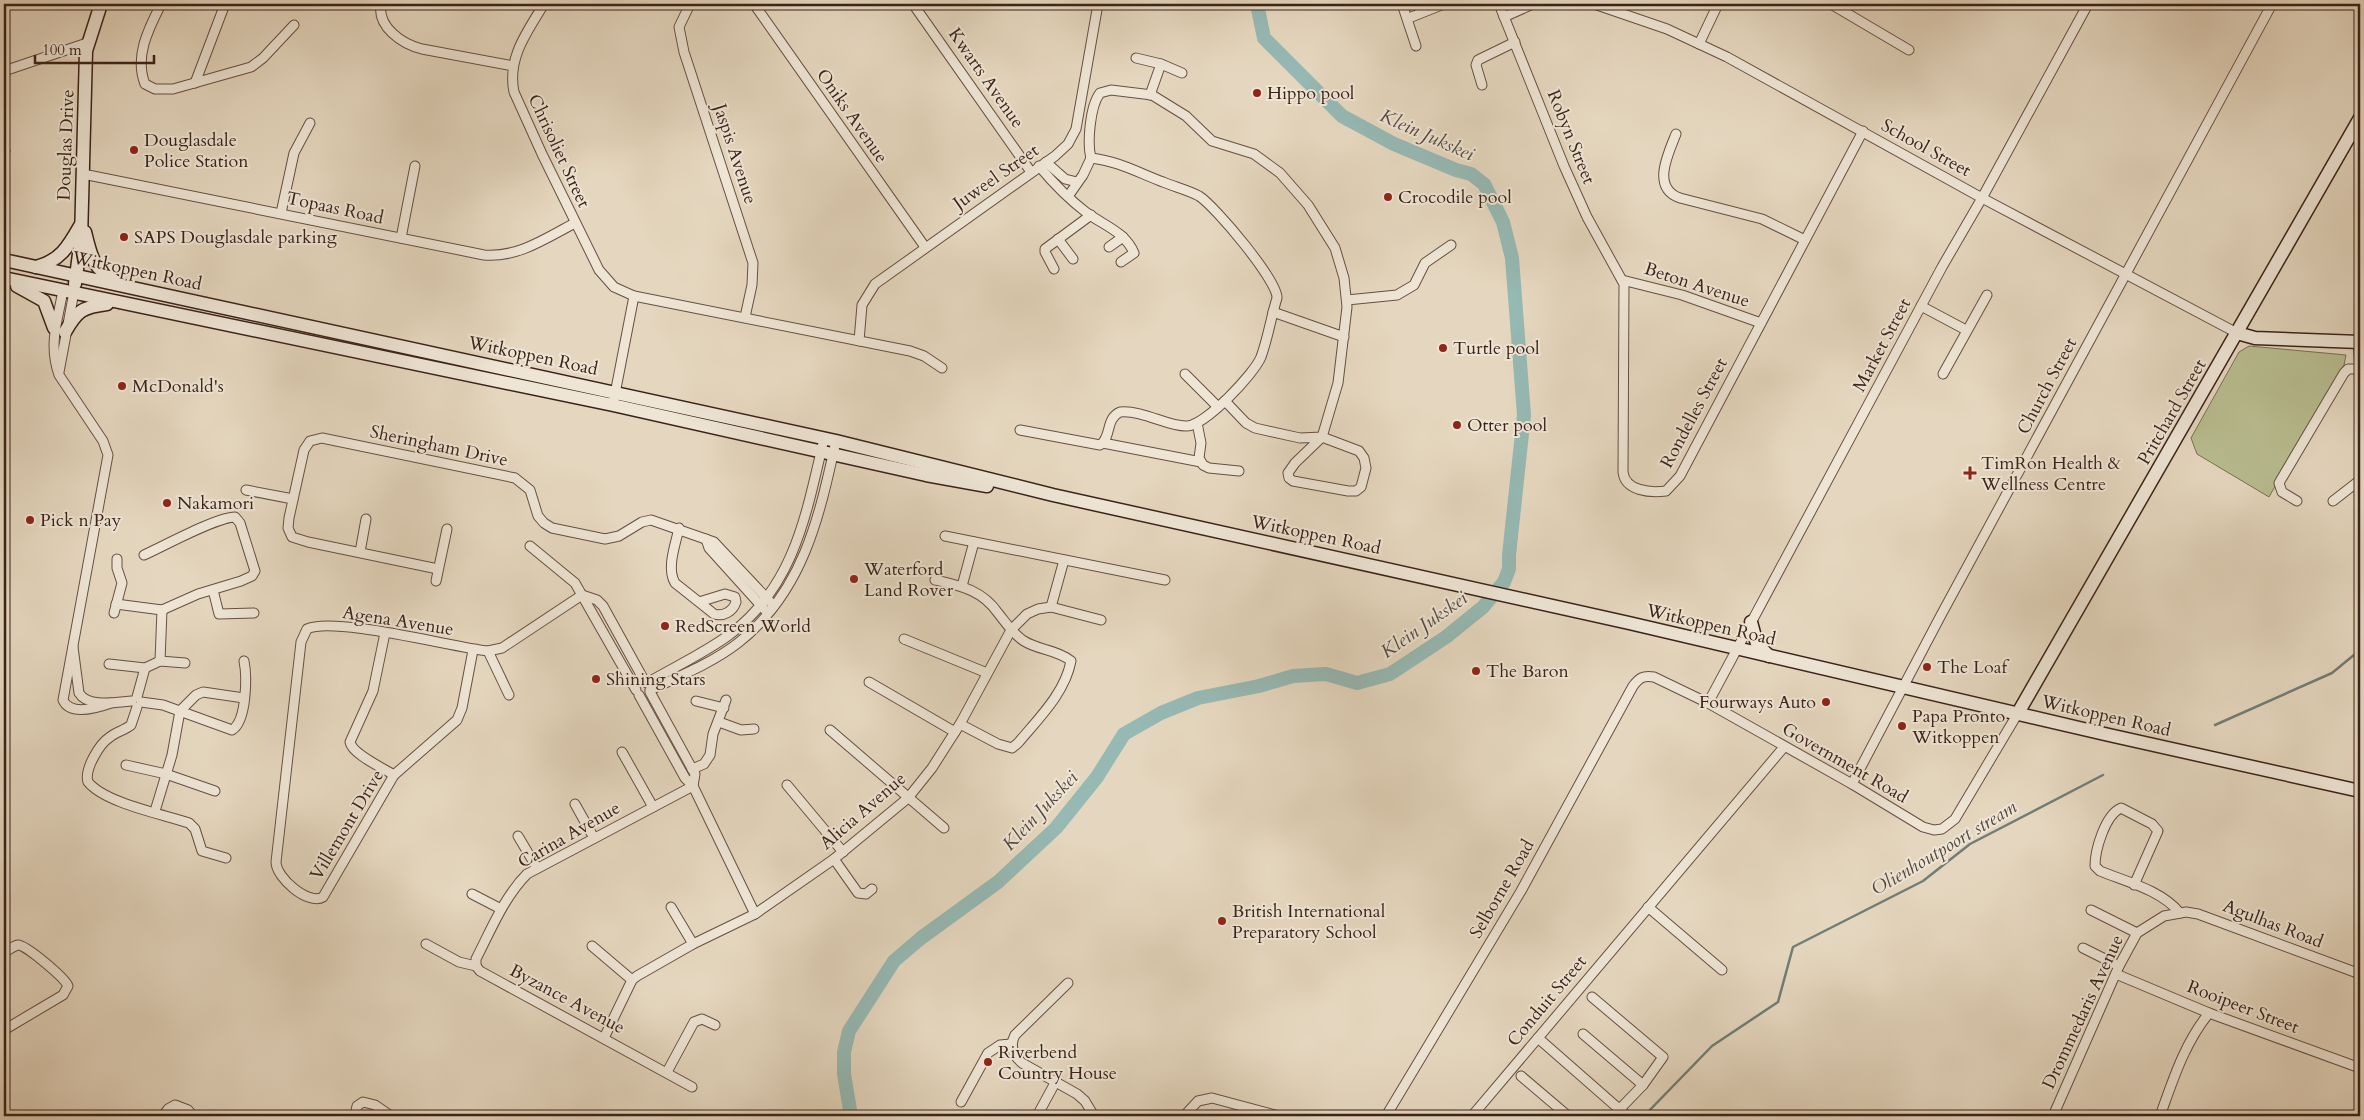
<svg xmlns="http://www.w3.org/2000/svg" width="2364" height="1120" viewBox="0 0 2364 1120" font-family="Cardo,serif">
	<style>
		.green { fill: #b8bd90; stroke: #7a7054 }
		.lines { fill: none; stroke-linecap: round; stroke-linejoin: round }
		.stream { stroke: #727d76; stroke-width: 2.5 }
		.river { stroke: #96b9b4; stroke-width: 14 }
		.street-casing { stroke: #665042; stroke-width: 11 }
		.secondary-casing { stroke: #3b2319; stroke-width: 15 }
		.street { stroke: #eee5d5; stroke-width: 9 }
		.secondary { stroke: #eee5d5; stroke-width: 12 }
		.poi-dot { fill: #8f2418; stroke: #eee5d5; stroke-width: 2 }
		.labels { text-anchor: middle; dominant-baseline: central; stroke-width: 4; stroke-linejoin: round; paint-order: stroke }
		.street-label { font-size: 18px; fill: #3b2319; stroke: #eee5d5 }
		.poi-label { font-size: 18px; fill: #3b2319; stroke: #eee5d5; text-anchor: start }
		.water-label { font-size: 19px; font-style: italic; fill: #524840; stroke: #eee5d5 }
	</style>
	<rect width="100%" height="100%" fill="#e5d7bf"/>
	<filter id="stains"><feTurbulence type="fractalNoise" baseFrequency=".004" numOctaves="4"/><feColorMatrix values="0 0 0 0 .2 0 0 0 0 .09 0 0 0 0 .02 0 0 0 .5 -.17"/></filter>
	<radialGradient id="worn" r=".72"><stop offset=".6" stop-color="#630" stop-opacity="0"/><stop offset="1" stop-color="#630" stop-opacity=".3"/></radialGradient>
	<polygon class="green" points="2249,346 2346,355 2344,365 2269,497 2197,454 2191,438 2239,352"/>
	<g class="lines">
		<g class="stream">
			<polyline points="2215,725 2332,673 2360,650"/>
			<polyline points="1644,1116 1712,1046 1778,1002 1793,947 1923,881 1970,844 2103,775"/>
		</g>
		<polyline class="river" points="851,1116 844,1074 844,1052 849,1031 894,961 921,938 998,882 1056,828 1097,777 1124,734 1161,713 1198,698 1259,686 1293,676 1326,674 1357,683 1390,674 1446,637 1483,607 1504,582 1509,569 1509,555 1524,415 1512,258 1503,222 1484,184 1471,174 1456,170 1394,144 1342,116 1264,38 1257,4"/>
		<defs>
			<g id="street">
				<path d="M161,4C149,28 134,56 145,84L155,89H173L251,67L263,58L294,25"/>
				<path d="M381,4C377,27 402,44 422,49L513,66"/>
				<path d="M544,4C527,32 507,58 514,92L542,154L599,270L614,287L634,296L910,351L924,356L942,368"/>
				<polyline points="690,4 679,27 684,52 753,263 752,285 745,317"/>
				<polyline points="754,4 925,247"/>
				<polyline points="913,4 1031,172"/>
				<polyline points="1402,4 1416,46"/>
				<path d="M1499,4L1564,166L1587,217L1624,284L1623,472C1625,491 1650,493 1666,491L1680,476L1863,131"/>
				<polyline points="1594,4 1667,29 1727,57 1982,198 2237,333"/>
				<polyline points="1831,4 1909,50"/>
				<polyline points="1504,17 1533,4"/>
				<polyline points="1409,18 1444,4"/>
				<polyline points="1699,44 1718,4"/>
				<polyline points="1136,58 1161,64 1182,73"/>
				<polyline points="4,71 87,43"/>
				<polyline points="195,83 225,4"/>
				<polyline points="1482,85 1476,65 1478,60 1515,42"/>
				<polyline points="1150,95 1161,64"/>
				<path d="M1676,134C1668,154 1651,188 1680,198L1762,219L1805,240"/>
				<polyline points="4,148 5,151"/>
				<path d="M1091,158C1087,143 1090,106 1100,93L1111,90L1152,95L1186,116L1212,141L1254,154L1280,173L1308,205L1335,248L1344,278L1347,307L1338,383L1322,437L1295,463L1288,473L1289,478L1293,481L1348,491H1356L1361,487L1366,468L1364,458L1359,451L1322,437L1300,438L1255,428L1246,423L1225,401"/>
				<polyline points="1046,162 1065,179 1077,182"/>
				<path d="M1039,166C1053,183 1070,200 1087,213C1105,226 1125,232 1134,253L1121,262"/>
				<path d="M83,174L484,255C518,258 546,238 575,223"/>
				<polyline points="1069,195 1083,175 1091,158"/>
				<polyline points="281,213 294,153 310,123"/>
				<polyline points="401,238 415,166"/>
				<polyline points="1058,239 1073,259"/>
				<polyline points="1109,247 1123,237"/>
				<polyline points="1054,269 1045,252 1045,249 1091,215"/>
				<polyline points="1622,280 1682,295 1761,323"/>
				<path d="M63,290C58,320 48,344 59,375L103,441L108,455L63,700C70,716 97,708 111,703"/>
				<polyline points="1347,300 1397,295 1414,285 1425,263 1451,245"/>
				<polyline points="1921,306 1966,330"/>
				<polyline points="1273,312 1344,337"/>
				<polyline points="859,341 862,305 875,284 1055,156 1068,144 1076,129 1098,4"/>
				<polyline points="59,372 74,292"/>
				<polyline points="1185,374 1218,407"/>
				<polyline points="1943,374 1987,295"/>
				<polyline points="614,399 634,296"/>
				<polyline points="1197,423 1201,443 1199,458 1203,465 1209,468 1239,471"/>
				<path d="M1020,430L1100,445C1112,437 1105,419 1120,412C1144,410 1168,427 1187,426C1206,425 1254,374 1261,357C1268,338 1271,317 1277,298C1278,281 1215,206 1199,196C1188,190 1175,187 1163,182C1139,173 1118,161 1091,158"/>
				<polyline points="1103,443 1201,462"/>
				<polyline points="246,490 293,499"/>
				<polyline points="2297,501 2282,492 2279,483 2344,373 2348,369 2360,369 2358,342"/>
				<polyline points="2333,501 2360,480"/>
				<path d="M679,528C676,543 666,568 675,583L714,614C724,617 733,611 736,602L735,597L725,594L699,602"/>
				<polyline points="945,536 1165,580"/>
				<polyline points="706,539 709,548 765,610"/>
				<polyline points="530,546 575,583 636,690"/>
				<polyline points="360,552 366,519"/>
				<polyline points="438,569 308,542 292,537 288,528 289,518 304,450 310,441 322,438 515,478 530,490 538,516 544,523 552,528 605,539 619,536 642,522 651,520 714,542 774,606"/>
				<path d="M935,580C961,586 982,590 998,613C1006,623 1013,634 1024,641C1038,650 1058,650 1071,661C1065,693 1038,719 1018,743L1012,748L998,744L960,724"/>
				<polyline points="436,581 447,529"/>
				<polyline points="962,586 974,542"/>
				<polyline points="213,590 219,614 254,613"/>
				<polyline points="582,595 597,600 603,606 645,682"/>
				<path d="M116,604L162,610L198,594L241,581L252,576L255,571L240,523L235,517C217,517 164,546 144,555"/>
				<polyline points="1051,607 1064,560"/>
				<polyline points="114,613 122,583 117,568 117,559"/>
				<path d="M385,633L373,691L350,742C352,754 383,768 394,775"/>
				<polyline points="904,639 987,673"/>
				<path d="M73,647L79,693C88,708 117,702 132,701"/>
				<path d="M473,650L462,708L457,720L394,775L323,897C309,906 276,878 276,862L301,642L307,629C333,616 452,647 488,651L502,648L582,595"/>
				<polyline points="488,651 509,695"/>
				<polyline points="160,661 162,610"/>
				<polyline points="109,664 145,668 160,661 185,663"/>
				<polyline points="869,682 955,732"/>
				<path d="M647,683C674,667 703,654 729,635C795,586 806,514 824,439"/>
				<path d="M650,690C680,676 712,663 738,643C803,592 819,518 836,441"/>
				<polyline points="650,692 695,774 693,786"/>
				<polyline points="639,695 685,778 693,786 755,914"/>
				<polyline points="137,697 145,668"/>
				<polyline points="696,701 724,708"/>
				<path d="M141,702L163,705L232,730C247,721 247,676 244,661"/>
				<polyline points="1708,703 1942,267 1982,198 2088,4"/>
				<path d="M137,707L131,725C125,730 116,732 110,737C99,744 84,770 88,782C105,803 162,814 189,823L195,829L202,851L226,858"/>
				<polyline points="719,722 741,730 754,729"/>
				<polyline points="830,730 944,828"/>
				<polyline points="622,752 653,807"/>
				<polyline points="126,765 166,774 215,791"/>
				<polyline points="692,769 704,764 710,755 713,734 726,700"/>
				<polyline points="1852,784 1940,617 2272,4"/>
				<polyline points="787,785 843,852"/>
				<polyline points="575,804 594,838"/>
				<polyline points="155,811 172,755 180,711 196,695 203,692 244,698"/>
				<polyline points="518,836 537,868"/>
				<polyline points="834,859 858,893 866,894 872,889"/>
				<path d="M2134,885L2158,831L2152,824L2121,808C2105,815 2095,850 2095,866L2100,871C2127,882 2161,890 2180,913"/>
				<polyline points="472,894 501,909"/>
				<polyline points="671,907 693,944"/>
				<polyline points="1648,907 1722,970"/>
				<polyline points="2091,910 2137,933"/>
				<polyline points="426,944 459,962 476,966 480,971 692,1087"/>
				<polyline points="592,946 632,980"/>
				<polyline points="2083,948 2119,966"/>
				<path d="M4,953C8,950 13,946 18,945C26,945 65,978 68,986L63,995L4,1030"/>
				<path d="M476,966V959C491,930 504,897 527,874L693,786"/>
				<polyline points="2116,974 2209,1013 2360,1068"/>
				<path d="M1068,983L1015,1035C1009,1046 1013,1055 1022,1063L1077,1094L1085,1101L1094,1116"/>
				<polyline points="1592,997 1663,1057 1643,1085 1613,1116"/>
				<polyline points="1583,1034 1643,1085"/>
				<polyline points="604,1038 632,980 637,976 693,944 755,914 834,859 908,798 932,768 960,724 1011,630 1027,614 1038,609 1051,607 1101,620"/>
				<polyline points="1538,1038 1627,1116"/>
				<polyline points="667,1072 694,1022 702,1019 715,1025"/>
				<polyline points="1521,1076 1568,1116"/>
				<polyline points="961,1102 988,1053 1000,1045 1011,1044"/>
				<polyline points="163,1116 168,1109 175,1105 188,1110 193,1116"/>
				<polyline points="355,1116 357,1106 363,1102 375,1105 391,1116"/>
				<polyline points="1037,1116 1056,1081"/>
				<polyline points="1184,1116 1198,1101 1212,1098 1279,1116"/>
				<path d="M1386,1116L1521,891L1633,686C1639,678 1643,675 1654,677L1708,703L1852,784L1923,827L1934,830L1942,829L1955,819L2018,713"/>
				<polyline points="1472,1116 1784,747"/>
				<polyline points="2053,1116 2119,966 2137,933 2164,916 2186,912 2198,914 2360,974"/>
				<path d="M2160,1116C2173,1080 2184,1044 2209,1013"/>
			</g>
			<g id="secondary">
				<path d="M85,232C91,255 92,268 115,281"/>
				<polyline points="4,260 836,441 1053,495 1629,623 2109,735 2360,791"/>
				<path d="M36,267C60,261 68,247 80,226"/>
				<polyline points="4,278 613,405 926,475 987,486"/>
				<polyline points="75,284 81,239 86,51 101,4"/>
				<polyline points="17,286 44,301 54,328"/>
				<path d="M65,332C77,311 82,307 107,304"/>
				<polyline points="2237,333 2255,338 2360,342"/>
				<polyline points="1751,622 1757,644 1769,656"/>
				<polyline points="2018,713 2360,118"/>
			</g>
		</defs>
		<use href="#street" class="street-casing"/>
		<use href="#secondary" class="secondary-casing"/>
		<use href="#street" class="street"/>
		<use href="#secondary" class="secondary"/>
	</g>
	<g class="poi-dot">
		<circle cx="1257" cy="93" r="5"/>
		<circle cx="134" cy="150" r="5"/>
		<circle cx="1388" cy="197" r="5"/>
		<circle cx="124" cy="237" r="5"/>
		<circle cx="1443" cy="348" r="5"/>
		<circle cx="122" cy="386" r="5"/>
		<circle cx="1457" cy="425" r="5"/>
		<path d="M1967.5 465.5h5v5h5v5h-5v5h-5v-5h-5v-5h5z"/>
		<circle cx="167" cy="503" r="5"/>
		<circle cx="30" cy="520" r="5"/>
		<circle cx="854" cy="579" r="5"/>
		<circle cx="665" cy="626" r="5"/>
		<circle cx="1927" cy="667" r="5"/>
		<circle cx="1476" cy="671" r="5"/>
		<circle cx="596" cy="679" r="5"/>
		<circle cx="1826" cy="702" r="5"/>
		<circle cx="1902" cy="726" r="5"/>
		<circle cx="1222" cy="921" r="5"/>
		<circle cx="988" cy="1062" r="5"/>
	</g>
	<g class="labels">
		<g class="street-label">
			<text transform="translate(986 78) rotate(55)">Kwarts Avenue</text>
			<text transform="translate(852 116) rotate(55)">Oniks Avenue</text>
			<text transform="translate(1571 137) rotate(68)">Robyn Street</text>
			<text transform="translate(66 145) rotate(-88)">Douglas Drive</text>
			<text transform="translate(1926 148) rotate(29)">School Street</text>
			<text transform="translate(559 151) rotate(65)">Chrisoliet Street</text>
			<text transform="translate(735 154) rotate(72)">Jaspis Avenue</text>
			<text transform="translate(996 177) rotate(-35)">Juweel Street</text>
			<text transform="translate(335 208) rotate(12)">Topaas Road</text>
			<text transform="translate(137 271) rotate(12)">Witkoppen Road</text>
			<text transform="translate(1697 285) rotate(18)">Beton Avenue</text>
			<text transform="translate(1882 345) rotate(-62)">Market Street</text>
			<text transform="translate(533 356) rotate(12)">Witkoppen Road</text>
			<text transform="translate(2047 386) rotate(-62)">Church Street</text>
			<text transform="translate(2172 412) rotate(-60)">Pritchard Street</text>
			<text transform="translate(1694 413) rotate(-62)">Rondelles Street</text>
			<text transform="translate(439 446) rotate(12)">Sheringham Drive</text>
			<text transform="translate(1316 535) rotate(12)">Witkoppen Road</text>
			<text transform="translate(398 621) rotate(9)">Agena Avenue</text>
			<text transform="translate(1711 625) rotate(13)">Witkoppen Road</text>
			<text transform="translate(2106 716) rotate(13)">Witkoppen Road</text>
			<text transform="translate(1845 763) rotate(30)">Government Road</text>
			<text transform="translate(863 811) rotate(-41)">Alicia Avenue</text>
			<text transform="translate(347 825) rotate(-59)">Villemont Drive</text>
			<text transform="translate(569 835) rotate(-30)">Carina Avenue</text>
			<text transform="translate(1502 889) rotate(-60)">Selborne Road</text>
			<text transform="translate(2273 924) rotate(21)">Agulhas Road</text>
			<text transform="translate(567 999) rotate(28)">Byzance Avenue</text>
			<text transform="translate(1547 1001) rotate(-50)">Conduit Street</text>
			<text transform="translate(2243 1007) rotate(21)">Rooipeer Street</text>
			<text transform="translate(2083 1012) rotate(-65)">Drommedaris Avenue</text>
		</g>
		<g class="poi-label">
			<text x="1267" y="93">Hippo pool</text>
			<text x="144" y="140">Douglasdale<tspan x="144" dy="21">Police Station</tspan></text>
			<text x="1398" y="197">Crocodile pool</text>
			<text x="134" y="237">SAPS Douglasdale parking</text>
			<text x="1453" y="348">Turtle pool</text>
			<text x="132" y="386">McDonald's</text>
			<text x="1467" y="425">Otter pool</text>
			<text x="1981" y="463">TimRon Health &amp;<tspan x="1981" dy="21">Wellness Centre</tspan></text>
			<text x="177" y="503">Nakamori</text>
			<text x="40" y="520">Pick n Pay</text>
			<text x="864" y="569">Waterford<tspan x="864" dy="21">Land Rover</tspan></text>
			<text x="675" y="626">RedScreen World</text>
			<text x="1937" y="667">The Loaf</text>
			<text x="1486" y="671">The Baron</text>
			<text x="606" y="679">Shining Stars</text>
			<text x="1816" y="702" text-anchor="end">Fourways Auto</text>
			<text x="1912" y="716">Papa Pronto<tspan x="1912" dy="21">Witkoppen</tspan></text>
			<text x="1232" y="911">British International<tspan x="1232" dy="21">Preparatory School</tspan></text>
			<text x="998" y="1052">Riverbend<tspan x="998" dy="21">Country House</tspan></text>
		</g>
		<g class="water-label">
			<text transform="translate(1427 135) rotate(24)">Klein Jukskei</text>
			<text transform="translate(1424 625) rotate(-35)">Klein Jukskei</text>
			<text transform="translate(1040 811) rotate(-47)">Klein Jukskei</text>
			<text transform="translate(1944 848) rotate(-31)">Olienhoutpoort stream</text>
		</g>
	</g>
	<rect width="2364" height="1120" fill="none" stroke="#e5d7bf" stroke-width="20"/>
	<rect x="5" y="5" width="2354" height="1110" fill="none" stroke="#3b2319" stroke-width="2.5"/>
	<rect x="10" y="10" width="2344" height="1100" fill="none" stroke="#3b2319"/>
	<path d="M35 55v8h119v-8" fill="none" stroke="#3b2319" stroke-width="2.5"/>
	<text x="42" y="55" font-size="15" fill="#3b2319" stroke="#eee5d5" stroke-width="4" paint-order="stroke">100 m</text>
	<rect width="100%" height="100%" filter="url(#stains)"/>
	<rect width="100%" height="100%" fill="url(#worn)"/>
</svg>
